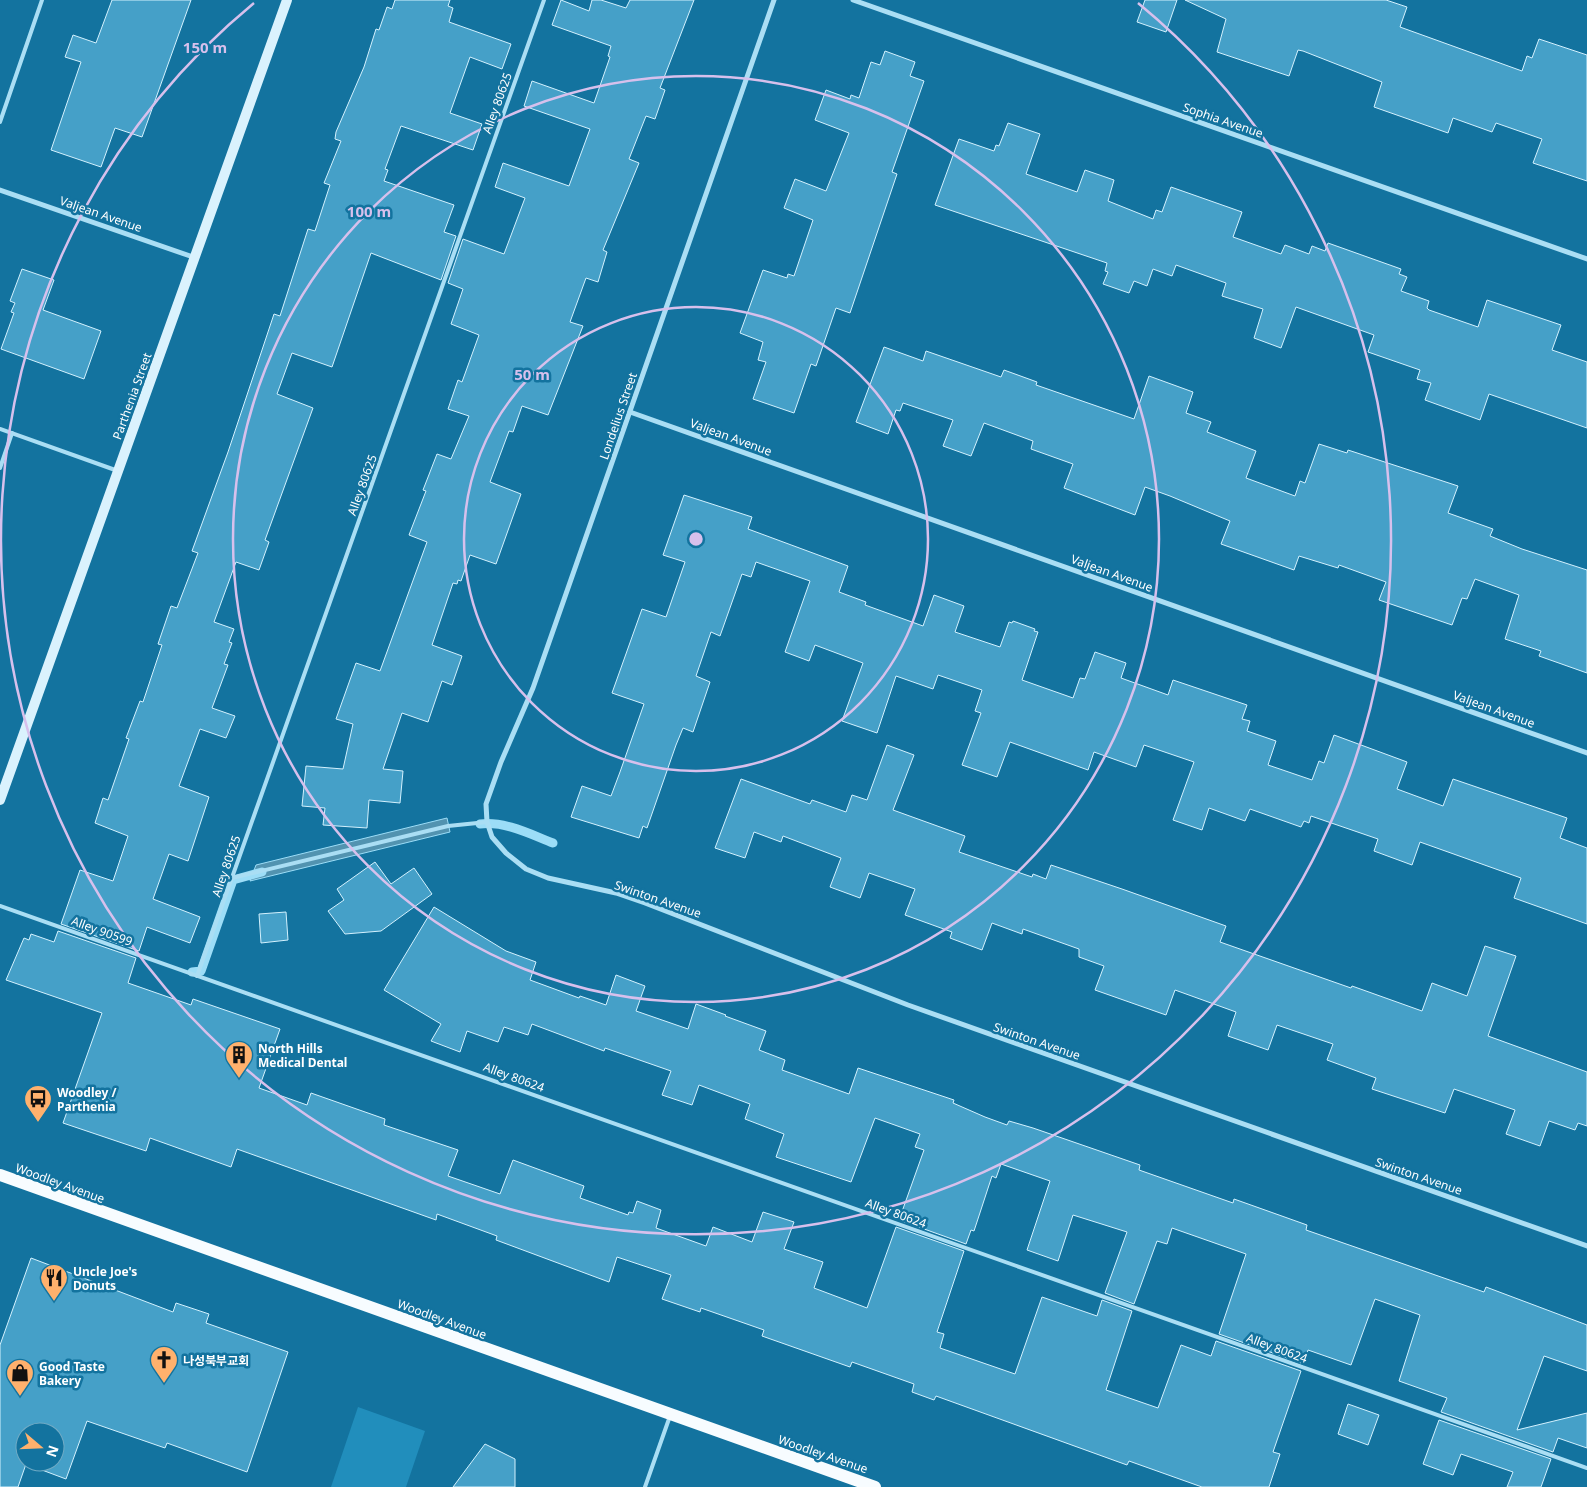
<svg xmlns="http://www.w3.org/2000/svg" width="1587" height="1487" viewBox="0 0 1587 1487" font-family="'Noto Sans','Noto Sans KR',sans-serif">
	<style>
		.green { fill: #218ebc }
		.water { fill: #5293b0; stroke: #9cddf7 }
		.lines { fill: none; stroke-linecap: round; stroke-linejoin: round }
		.stream { stroke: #9cddf7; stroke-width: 9 }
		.building { fill: #45a0c8; stroke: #d3f1fe; fill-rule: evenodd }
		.service { stroke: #aadef4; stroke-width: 4 }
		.minor { stroke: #aadef4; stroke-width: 5 }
		.secondary { stroke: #daf2fd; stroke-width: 10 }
		.primary { stroke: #f7fcff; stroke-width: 12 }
		.ring { fill: none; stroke: #d7c0ec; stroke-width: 2.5 }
		.labels { text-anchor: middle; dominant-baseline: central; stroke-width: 5; stroke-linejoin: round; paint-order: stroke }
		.street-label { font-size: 12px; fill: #fff; stroke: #13739f }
		.poi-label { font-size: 12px; font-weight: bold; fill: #fff; stroke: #13739f; text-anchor: start }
		.centre { fill: #d7c0ec; stroke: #13739f; stroke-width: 2.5 }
		.ring-label { font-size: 15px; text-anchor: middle; font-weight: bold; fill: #d7c0ec; stroke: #13739f; stroke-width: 5; stroke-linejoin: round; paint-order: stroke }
	</style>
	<rect width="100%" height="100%" fill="#13739f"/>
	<polygon class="green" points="358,1407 425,1431 406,1487 331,1487"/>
	<polygon class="water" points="447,818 450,832 250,881 256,865"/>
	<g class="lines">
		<g class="stream">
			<path d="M480,824C505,821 530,834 553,843"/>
			<polyline points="192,972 201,971 233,880 262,872"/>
		</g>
	</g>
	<g class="building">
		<polygon points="112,0 191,0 142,137 115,128 101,167 51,150 81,62 65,57 73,35 96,43"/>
		<polygon points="395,0 450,0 448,6 453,8 449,22 511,44 502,69 470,57 450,113 482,124 473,150 401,126 385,169 388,170 384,181 454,205 444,232 456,236 441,280 371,253 332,367 292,353 277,394 313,408 265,540 269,542 259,570 236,562 214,622 234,629 229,642 232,643 224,664 228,665 212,708 235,716 226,738 200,729 179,786 209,797 188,861 169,854 153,899 200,917 190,943 147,927 139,951 61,924 80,870 113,881 128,836 95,823 103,798 108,800 129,739 126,738 140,701 143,702 162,645 158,644 171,606 177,608 198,553 192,551 228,452 274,314 280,316 308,229 315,231 330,185 324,183 341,141 335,139 336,132 364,67 376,29 379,30 387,7 392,9"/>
		<polygon points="561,0 589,11 592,0 601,0 626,8 630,0 694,0 660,88 665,90 655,119 646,116 629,159 639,163 603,250 607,252 598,282 586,278 570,322 583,326 548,415 522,406 513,432 509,431 490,482 521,494 496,564 470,555 461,581 458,580 457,584 453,583 432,645 462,656 452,685 442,681 428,722 402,713 383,769 403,771 400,803 369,800 367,828 323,825 325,808 302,806 306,766 343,769 353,724 336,719 356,663 380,671 427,542 409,535 426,491 423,490 437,454 451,459 469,416 448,409 458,380 462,382 479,335 451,324 463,289 448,283 463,239 504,254 525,198 495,187 503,163 569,186 590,129 524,106 532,81 594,103 610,57 608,56 611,46 552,25"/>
		<polygon points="1145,0 1177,0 1166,32 1137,22"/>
		<polygon points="1185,0 1386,0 1407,7 1400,27 1522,71 1527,56 1532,58 1539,39 1587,55 1587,181 1533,163 1542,139 1496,123 1492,132 1453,118 1448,133 1374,107 1382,82 1303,51 1298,50 1289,76 1217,52 1226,19"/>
		<polygon points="885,51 915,62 910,76 924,81 892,172 897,174 850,313 836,308 816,366 811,364 794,413 753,399 766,362 758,360 763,342 740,333 763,270 787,278 788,274 794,276 813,220 784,208 795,179 826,191 849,133 815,120 826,90 850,99 851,95 859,98 871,62 880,65"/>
		<polygon points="1008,123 1040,134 1026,174 1077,192 1085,170 1114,180 1108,201 1153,219 1156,210 1162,212 1171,187 1242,212 1233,237 1281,254 1285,245 1309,254 1312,246 1325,251 1328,243 1401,269 1399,274 1407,277 1401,291 1429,301 1427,308 1429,310 1478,327 1487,300 1561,325 1552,350 1587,362 1587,428 1489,394 1480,420 1425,400 1431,383 1417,379 1420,370 1368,352 1374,335 1296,307 1281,348 1254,338 1263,309 1222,296 1226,283 1176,265 1172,276 1153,269 1147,286 1134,281 1129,293 1103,284 1108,272 1105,271 1107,263 935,205 959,139 994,151 996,145 999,146"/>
		<polygon points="22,269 54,280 43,310 101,331 84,379 1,349 14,313 11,312 15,303 10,301"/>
		<polygon points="884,347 923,361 926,351 1001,377 1004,370 1037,382 1036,385 1134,419 1149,376 1193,392 1186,413 1211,422 1207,432 1256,451 1246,478 1295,496 1300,481 1305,483 1319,444 1347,453 1348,450 1458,486 1448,513 1493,529 1490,536 1522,549 1587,570 1587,673 1539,656 1541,651 1505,639 1519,595 1475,579 1467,599 1462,598 1452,625 1379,600 1386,582 1339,565 1338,568 1299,556 1294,570 1221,544 1230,521 1170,496 1145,487 1135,515 1064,488 1073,464 1031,449 1033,441 984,423 971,456 943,446 953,420 903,403 900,411 896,410 888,434 856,422"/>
		<polygon points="684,495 752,517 748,529 848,566 839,592 866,602 865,605 923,626 934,595 964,606 955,632 1000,647 1009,622 1012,623 1013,621 1035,629 1034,631 1038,632 1022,680 1073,698 1080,678 1085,679 1095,652 1126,663 1121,678 1168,695 1173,680 1247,705 1242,719 1250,721 1247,731 1276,741 1268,765 1312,780 1319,761 1324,763 1334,735 1407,762 1397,789 1443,806 1453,779 1567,818 1560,838 1587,848 1587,924 1514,898 1521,878 1420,842 1412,865 1374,851 1378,839 1311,816 1309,823 1304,821 1301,827 1250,809 1245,821 1209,808 1202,830 1173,820 1194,762 1144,745 1136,767 1094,752 1088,770 1010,742 997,777 962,765 981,713 975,711 982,690 938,675 933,689 896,676 877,733 842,721 863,663 815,645 809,661 785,652 810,581 756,562 751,577 742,574 720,636 711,632 696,676 710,682 693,732 683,728 676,745 647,828 643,826 639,838 571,817 582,786 611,796 620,772 644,704 612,693 642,609 666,617 685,562 663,555"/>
		<polygon points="887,745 914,755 893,810 965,836 959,852 1032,877 1033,874 1046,879 1051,865 1122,889 1226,926 1220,942 1351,988 1352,986 1422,1011 1432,983 1467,996 1485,946 1516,956 1488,1036 1587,1072 1587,1126 1578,1123 1575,1130 1549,1121 1540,1146 1506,1134 1515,1110 1454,1089 1445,1113 1372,1089 1376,1078 1327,1060 1333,1044 1277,1025 1268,1050 1228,1036 1236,1012 1175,990 1166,1015 1095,990 1104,966 1079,957 1079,949 1023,929 1022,934 992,923 982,950 950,938 952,932 905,915 915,889 869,873 860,898 830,887 841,858 783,836 781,842 754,832 745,858 715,848 741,779 810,804 812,800 846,812 852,795 867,800"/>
		<polygon points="375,862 391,884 414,868 432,894 381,931 345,934 328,911 344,900 337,889"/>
		<polygon points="434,907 506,951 536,962 530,980 579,998 580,996 606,1005 616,975 645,986 636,1011 688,1029 696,1004 726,1015 725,1016 766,1031 759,1050 785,1060 782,1070 849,1094 858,1068 954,1100 953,1103 985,1117 1007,1125 1009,1121 1033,1128 1140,1165 1139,1170 1233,1203 1234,1199 1307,1225 1306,1230 1398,1262 1484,1292 1486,1287 1587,1325 1587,1371 1544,1356 1517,1430 1587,1413 1587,1448 1558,1438 1553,1452 1441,1412 1447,1398 1399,1381 1420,1315 1375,1299 1351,1365 1308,1350 1304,1364 1219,1334 1246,1254 1172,1228 1167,1244 1157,1241 1134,1304 1105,1293 1127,1232 1073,1215 1058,1261 1027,1250 1050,1181 1001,1164 996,1178 992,1176 974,1231 971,1230 966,1244 899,1220 924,1150 915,1147 920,1134 875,1118 851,1182 776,1157 784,1134 745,1119 750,1104 699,1085 692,1105 662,1095 671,1071 605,1048 604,1051 532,1024 528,1035 504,1027 498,1042 467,1031 460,1052 431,1041 441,1024 384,990"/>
		<polygon points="286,912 288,940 261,943 259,914"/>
		<polygon points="58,931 136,958 128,983 191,1005 193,999 280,1029 259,1088 307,1105 311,1093 385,1119 384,1125 458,1150 448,1176 500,1194 513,1160 584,1186 580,1198 628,1215 629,1212 633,1213 637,1201 661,1210 656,1228 706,1246 713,1227 752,1242 763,1212 794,1222 784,1249 823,1262 814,1288 867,1308 896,1227 964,1251 937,1332 944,1334 940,1348 1015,1374 1042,1297 1097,1316 1102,1300 1132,1311 1106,1390 1158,1408 1181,1345 1211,1356 1216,1341 1301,1371 1273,1452 1280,1454 1269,1487 1202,1487 1129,1461 1127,1465 936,1396 934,1400 912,1392 914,1384 852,1362 850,1367 762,1336 764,1330 701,1308 700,1312 662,1299 671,1275 617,1257 609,1282 496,1240 497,1236 437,1214 436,1220 237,1149 231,1167 150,1138 146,1151 63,1123 102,1013 6,980 24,938 29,940 31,934 54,942"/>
		<path d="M31,1258L173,1312L176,1303L209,1314L206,1323L288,1352L247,1472L167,1443L165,1448L87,1421L66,1479L26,1464L18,1487H0V1345ZM25,1432H55V1462H25Z"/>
		<polygon points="1348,1404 1379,1415 1368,1445 1338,1434"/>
		<polygon points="1439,1420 1551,1459 1541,1487 1507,1487 1513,1472 1461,1454 1453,1475 1423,1464"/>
		<polygon points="485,1444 515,1459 515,1487 453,1487"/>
	</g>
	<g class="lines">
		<g class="service">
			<polyline points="0,122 42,0"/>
			<polyline points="0,429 118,471"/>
			<polyline points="0,468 12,433"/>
			<polyline points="232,878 448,826 487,822"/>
			<polyline points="0,906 1587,1468"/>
			<polyline points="197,976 544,0"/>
			<polyline points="645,1487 670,1416"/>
		</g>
		<g class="minor">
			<polyline points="774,0 533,688 501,762 486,804 487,822 492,837 506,853 526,869 548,878 616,893 645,903 908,1005 1587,1246"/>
			<polyline points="853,0 1587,259"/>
			<polyline points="0,190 196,258"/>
			<polyline points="630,412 1587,753"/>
		</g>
		<polyline class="secondary" points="0,800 287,0"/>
		<polyline class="primary" points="0,1175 875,1487"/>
	</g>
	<g class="ring">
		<circle cx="696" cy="539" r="232"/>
		<circle cx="696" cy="539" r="463"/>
		<path d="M1138 3A695 695 0 1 1 254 3"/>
	</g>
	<defs>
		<symbol id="building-pin" viewBox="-11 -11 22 30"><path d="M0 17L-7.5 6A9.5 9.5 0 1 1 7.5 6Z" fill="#ffb16d" stroke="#13739f"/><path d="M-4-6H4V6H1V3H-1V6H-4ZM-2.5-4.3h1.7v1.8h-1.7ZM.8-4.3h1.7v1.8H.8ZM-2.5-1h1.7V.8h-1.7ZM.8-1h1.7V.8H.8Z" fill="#111"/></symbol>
		<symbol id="bus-pin" viewBox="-11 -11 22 30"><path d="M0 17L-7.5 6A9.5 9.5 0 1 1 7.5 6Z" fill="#ffb16d" stroke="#13739f"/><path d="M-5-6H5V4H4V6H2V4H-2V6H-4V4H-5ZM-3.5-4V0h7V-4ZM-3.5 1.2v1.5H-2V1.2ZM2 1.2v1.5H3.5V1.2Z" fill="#111"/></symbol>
		<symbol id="restaurant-pin" viewBox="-11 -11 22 30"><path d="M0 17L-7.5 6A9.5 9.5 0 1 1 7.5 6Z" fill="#ffb16d" stroke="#13739f"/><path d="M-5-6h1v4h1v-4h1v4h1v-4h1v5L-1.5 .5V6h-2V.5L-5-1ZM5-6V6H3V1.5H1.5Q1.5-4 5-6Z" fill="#111"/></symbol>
		<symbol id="church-pin" viewBox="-11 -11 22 30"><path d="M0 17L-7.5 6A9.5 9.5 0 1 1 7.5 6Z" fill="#ffb16d" stroke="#13739f"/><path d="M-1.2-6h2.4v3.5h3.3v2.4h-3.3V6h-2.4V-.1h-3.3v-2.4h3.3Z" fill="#111"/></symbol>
		<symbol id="shop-pin" viewBox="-11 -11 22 30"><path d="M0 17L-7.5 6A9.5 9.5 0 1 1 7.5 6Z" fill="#ffb16d" stroke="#13739f"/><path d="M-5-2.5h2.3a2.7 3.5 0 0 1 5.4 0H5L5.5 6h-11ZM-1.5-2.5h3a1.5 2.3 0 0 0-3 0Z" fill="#111"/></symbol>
	</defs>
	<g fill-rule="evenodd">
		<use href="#building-pin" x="223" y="1039" width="32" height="43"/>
		<use href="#bus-pin" x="22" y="1083" width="32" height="43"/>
		<use href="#restaurant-pin" x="38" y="1262" width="32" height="43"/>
		<use href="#church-pin" x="148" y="1344" width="32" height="43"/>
		<use href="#shop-pin" x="4" y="1357" width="32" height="43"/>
	</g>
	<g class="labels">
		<g class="street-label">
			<text transform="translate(497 103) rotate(-70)">Alley 80625</text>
			<text transform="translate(1223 120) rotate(19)">Sophia Avenue</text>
			<text transform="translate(101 214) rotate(19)">Valjean Avenue</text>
			<text transform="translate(132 396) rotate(-70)">Parthenia Street</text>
			<text transform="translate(618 416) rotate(-71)">Londelius Street</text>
			<text transform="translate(731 437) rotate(20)">Valjean Avenue</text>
			<text transform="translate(362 485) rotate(-70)">Alley 80625</text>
			<text transform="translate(1112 573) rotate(20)">Valjean Avenue</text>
			<text transform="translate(1494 709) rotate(20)">Valjean Avenue</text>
			<text transform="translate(226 866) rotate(-71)">Alley 80625</text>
			<text transform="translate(658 899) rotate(19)">Swinton Avenue</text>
			<text transform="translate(102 931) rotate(20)">Alley 90599</text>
			<text transform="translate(1037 1041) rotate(19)">Swinton Avenue</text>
			<text transform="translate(514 1077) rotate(20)">Alley 80624</text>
			<text transform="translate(1419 1176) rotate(19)">Swinton Avenue</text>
			<text transform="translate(60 1183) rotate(20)">Woodley Avenue</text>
			<text transform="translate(896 1213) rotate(20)">Alley 80624</text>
			<text transform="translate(442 1319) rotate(20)">Woodley Avenue</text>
			<text transform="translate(1277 1348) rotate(20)">Alley 80624</text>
			<text transform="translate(823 1454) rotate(19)">Woodley Avenue</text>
		</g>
		<g class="poi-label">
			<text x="258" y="1048">North Hills<tspan x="258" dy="14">Medical Dental</tspan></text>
			<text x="57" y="1092">Woodley /<tspan x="57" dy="14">Parthenia</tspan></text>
			<text x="73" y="1271">Uncle Joe's<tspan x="73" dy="14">Donuts</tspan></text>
			<text x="183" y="1360">나성북부교회</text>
			<text x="39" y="1366">Good Taste<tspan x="39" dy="14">Bakery</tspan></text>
		</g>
	</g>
	<circle cx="696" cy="539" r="8" class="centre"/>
	<g class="ring-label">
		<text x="205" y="53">150 m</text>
		<text x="369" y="217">100 m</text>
		<text x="532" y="380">50 m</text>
	</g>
	<g transform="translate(40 1447) rotate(109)"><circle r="24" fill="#13739f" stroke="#71abc5"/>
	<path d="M0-4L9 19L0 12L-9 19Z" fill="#ffb16d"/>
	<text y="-8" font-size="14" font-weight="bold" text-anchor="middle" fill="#ffffff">N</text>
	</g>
</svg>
